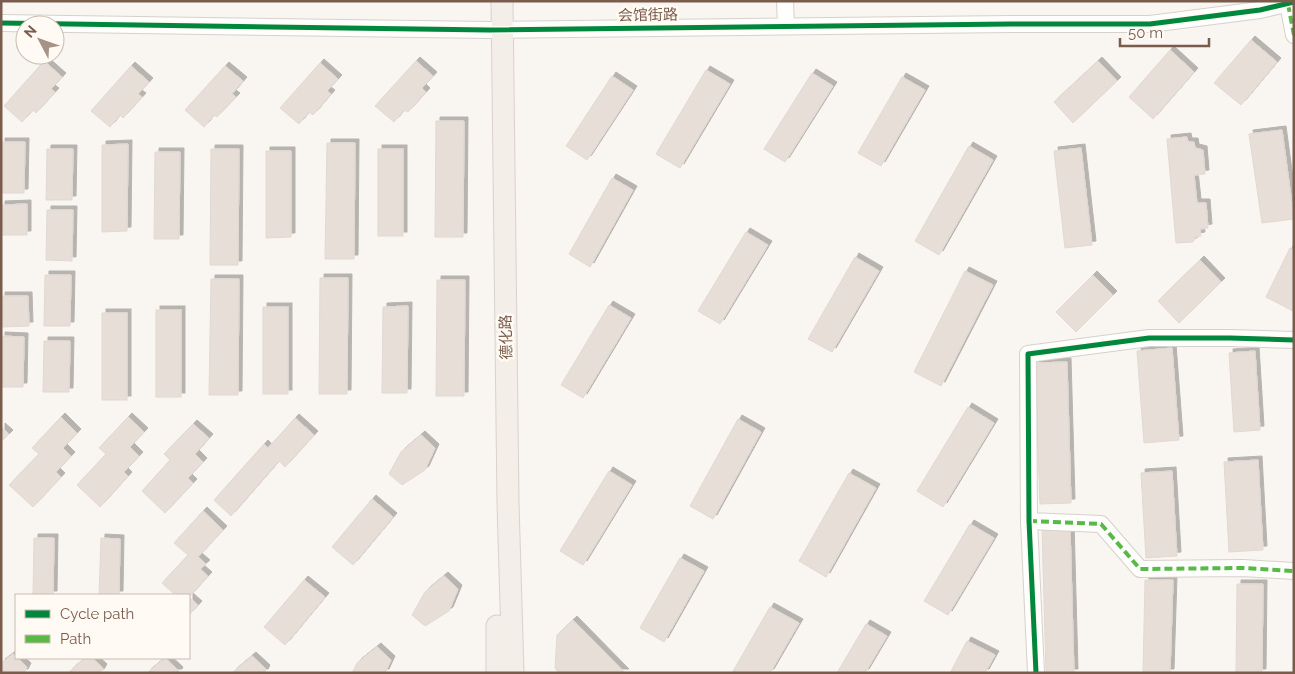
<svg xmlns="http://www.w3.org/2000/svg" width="1295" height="674" viewBox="0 0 1295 674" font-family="Raleway,'Noto Sans SC',sans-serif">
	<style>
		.building { fill: #e6ded7; stroke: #e2d8d2; filter: url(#shadow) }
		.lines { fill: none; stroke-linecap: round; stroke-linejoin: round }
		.minor-casing { stroke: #d7d1cb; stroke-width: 18 }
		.major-casing { stroke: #dad1cc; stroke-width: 23 }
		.minor { stroke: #fefefd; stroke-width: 16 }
		.major { stroke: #f3eee8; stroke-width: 21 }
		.quiet { stroke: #58b947; stroke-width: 4; stroke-dasharray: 8 4; stroke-linecap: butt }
		.cycleway-casing { stroke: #fffaf3; stroke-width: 8 }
		.cycleway { stroke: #00873e; stroke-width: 5 }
		.labels { text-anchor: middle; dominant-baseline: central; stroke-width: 5; stroke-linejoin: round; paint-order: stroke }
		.street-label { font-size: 15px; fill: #7a5c4d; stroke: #fffaf3 }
	</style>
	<defs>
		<filter id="shadow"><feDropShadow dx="4" dy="-4" stdDeviation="0" flood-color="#0004"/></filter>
	</defs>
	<rect width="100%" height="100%" fill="#f9f5f0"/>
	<g class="building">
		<polygon points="1251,40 1277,62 1241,105 1214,83"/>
		<polygon points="1170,50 1194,72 1153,119 1129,97"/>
		<polygon points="44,61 62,77 51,89 55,92 36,113 33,110 22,122 4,106"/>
		<polygon points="416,61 433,76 422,88 426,92 408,112 404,110 394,122 375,106"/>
		<polygon points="1098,61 1117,81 1073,123 1054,102"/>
		<polygon points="320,63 338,79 327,91 331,94 313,115 309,112 299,124 280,108"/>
		<polygon points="131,66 149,82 138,94 142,97 123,118 120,115 110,127 91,111"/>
		<polygon points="225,66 243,81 232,94 236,97 217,117 214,115 204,127 185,110"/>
		<polygon points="706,70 730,84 680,168 656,154"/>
		<polygon points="812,73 833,86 785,162 764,149"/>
		<polygon points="612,76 633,90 587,160 566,146"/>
		<polygon points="902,77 925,90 881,166 858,153"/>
		<polygon points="436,121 464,121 463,237 435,237"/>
		<polygon points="1282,130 1294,219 1262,223 1249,134"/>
		<polygon points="1187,137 1188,142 1194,142 1195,148 1203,150 1205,174 1194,175 1197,203 1206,203 1208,228 1200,229 1201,236 1195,237 1193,242 1176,243 1167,139"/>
		<polygon points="1,142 25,142 24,193 1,193"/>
		<polygon points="327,143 355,143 354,259 325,259"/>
		<polygon points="128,144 127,231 102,232 102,145"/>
		<polygon points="969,146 993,160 939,255 915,241"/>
		<polygon points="1081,148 1092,245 1065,248 1054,151"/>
		<polygon points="47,149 73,149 72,200 46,200"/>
		<polygon points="211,149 239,149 238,265 210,265"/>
		<rect x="378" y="149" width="25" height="87"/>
		<polygon points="266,151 291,151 291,237 266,238"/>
		<polygon points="155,152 180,152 179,239 154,239"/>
		<polygon points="612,178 633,190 590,267 569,254"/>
		<polygon points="27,204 27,235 1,235 1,205"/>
		<polygon points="47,210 73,210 72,261 46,260"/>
		<polygon points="746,232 768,245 720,324 698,311"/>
		<polygon points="1290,248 1294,250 1294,309 1293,311 1266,297"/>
		<polygon points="855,257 879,271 832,352 808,339"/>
		<polygon points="1200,260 1221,282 1179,323 1158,301"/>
		<polygon points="965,271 993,285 941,386 914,372"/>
		<polygon points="45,275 71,275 70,326 44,326"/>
		<polygon points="1093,275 1113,295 1076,332 1056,312"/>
		<polygon points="320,278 348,278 347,394 319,394"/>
		<polygon points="211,279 239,279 238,395 209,395"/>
		<polygon points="437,280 465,280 464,396 436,396"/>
		<polygon points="1,296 28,296 29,326 1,327"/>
		<polygon points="609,305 631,318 583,398 561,385"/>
		<polygon points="408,306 407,393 382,393 383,307"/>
		<rect x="263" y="307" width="25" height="87"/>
		<rect x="156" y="310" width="25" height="87"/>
		<rect x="102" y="313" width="25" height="87"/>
		<polygon points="1,336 24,337 23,387 1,387"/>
		<polygon points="44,341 70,341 69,392 43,392"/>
		<polygon points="1172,348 1179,440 1144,443 1137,351"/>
		<polygon points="1255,351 1260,430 1234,432 1229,353"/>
		<polygon points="1067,362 1071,503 1040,504 1035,363"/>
		<polygon points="968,407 994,423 943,507 917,491"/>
		<polygon points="61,417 77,433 63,448 71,456 56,472 61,477 33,507 9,485 39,454 32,448"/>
		<polygon points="128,417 144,432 130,447 139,456 124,472 128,476 100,507 77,485 106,454 99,448"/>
		<polygon points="295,418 314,435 285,467 279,461 231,516 214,500 264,444 268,448"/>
		<polygon points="738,419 761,432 713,519 690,506"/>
		<polygon points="193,424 209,438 195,454 203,462 188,478 193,483 165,513 142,491 170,460 164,454"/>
		<polygon points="1,427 9,434 1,442"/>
		<polygon points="421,435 435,448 425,470 402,485 389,474 401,452"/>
		<polygon points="1258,460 1263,550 1229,552 1224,462"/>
		<polygon points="609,471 632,485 583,565 560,551"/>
		<polygon points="1172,471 1177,556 1146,558 1141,473"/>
		<polygon points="849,473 876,488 826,577 799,561"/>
		<polygon points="372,499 393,517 353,565 332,547"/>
		<polygon points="203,511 223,530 198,557 206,564 200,569 208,576 189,597 198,605 189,615 189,595 175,595 162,583 188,555 174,543"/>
		<polygon points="970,524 994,538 948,615 924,601"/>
		<polygon points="1070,526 1074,673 1046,673 1042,527"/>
		<polygon points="34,538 54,538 53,595 33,595"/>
		<polygon points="101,538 120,539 119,595 99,595"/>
		<polygon points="680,558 704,571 664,642 640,628"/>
		<polygon points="444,576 458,589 449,611 425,626 412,615 425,592"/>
		<polygon points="304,580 325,597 285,645 264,627"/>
		<polygon points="1145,580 1173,580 1170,673 1143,673"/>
		<polygon points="1237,584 1263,584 1262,673 1236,673"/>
		<polygon points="770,607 799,623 770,673 732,673"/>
		<polygon points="573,620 625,673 559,673 555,668 557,635"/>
		<polygon points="866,624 887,636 865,673 837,673"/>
		<polygon points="967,641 995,655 985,673 950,673"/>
		<polygon points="377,647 391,660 385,673 352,673 357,663"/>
		<polygon points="13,654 27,667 24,673 1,673 1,663"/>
		<polygon points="252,656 266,669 264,673 232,673"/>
		<polygon points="85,658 92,658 103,668 100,673 68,673"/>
		<polygon points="165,658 179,671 178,673 147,673"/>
	</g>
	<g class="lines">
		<defs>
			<g id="minor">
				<polyline points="785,1 786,26"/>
				<polyline points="1288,4 1294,35"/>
				<polyline points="1,23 489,30 1011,24 1150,24 1260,10 1294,2"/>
				<polyline points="1029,521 1101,524 1140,569 1243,568 1294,571"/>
				<polyline points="1036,673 1029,521 1028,354 1149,338 1230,338 1294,340"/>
			</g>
			<g id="major">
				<polyline points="502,1 508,503 513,673"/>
				<polyline points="497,626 497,673"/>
			</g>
		</defs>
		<use href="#minor" class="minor-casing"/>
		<use href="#major" class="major-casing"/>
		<use href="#minor" class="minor"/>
		<use href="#major" class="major"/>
		<g class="quiet">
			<polyline points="1288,4 1294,35"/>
			<polyline points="1029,521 1101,524 1140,569 1243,568 1294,571"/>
		</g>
		<defs>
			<g id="cycleway">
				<polyline points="1,23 489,30 1011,24 1150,24 1260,10 1294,2"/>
				<polyline points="1036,673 1029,521 1028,354 1149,338 1230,338 1294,340"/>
			</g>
		</defs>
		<use href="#cycleway" class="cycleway-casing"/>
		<use href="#cycleway" class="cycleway"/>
	</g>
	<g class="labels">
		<g class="street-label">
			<text transform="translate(648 15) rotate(-1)">会馆街路</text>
			<text transform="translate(506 337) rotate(-91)">德化路</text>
		</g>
	</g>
	<rect width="1295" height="674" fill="none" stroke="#7a5c4d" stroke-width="5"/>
	<rect x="15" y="594" width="175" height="65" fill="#fffaf3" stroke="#cabbb1"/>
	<rect x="25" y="610" width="25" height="8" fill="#00873e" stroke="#cabbb1"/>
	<text x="60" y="619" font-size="15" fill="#7a5c4d">Cycle path</text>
	<rect x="25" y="635" width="25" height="8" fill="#58b947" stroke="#cabbb1"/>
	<text x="60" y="644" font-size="15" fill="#7a5c4d">Path</text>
	<g transform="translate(40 40) rotate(311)"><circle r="24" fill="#fffaf3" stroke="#cabbb1"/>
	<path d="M0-4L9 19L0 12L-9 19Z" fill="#a69286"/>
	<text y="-8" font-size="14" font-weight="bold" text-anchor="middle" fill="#7a5c4d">N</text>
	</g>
	<path d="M1120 38v8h89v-8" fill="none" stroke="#7a5c4d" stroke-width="2.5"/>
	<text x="1128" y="38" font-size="15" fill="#7a5c4d" stroke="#fffaf3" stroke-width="4" paint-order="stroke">50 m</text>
</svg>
